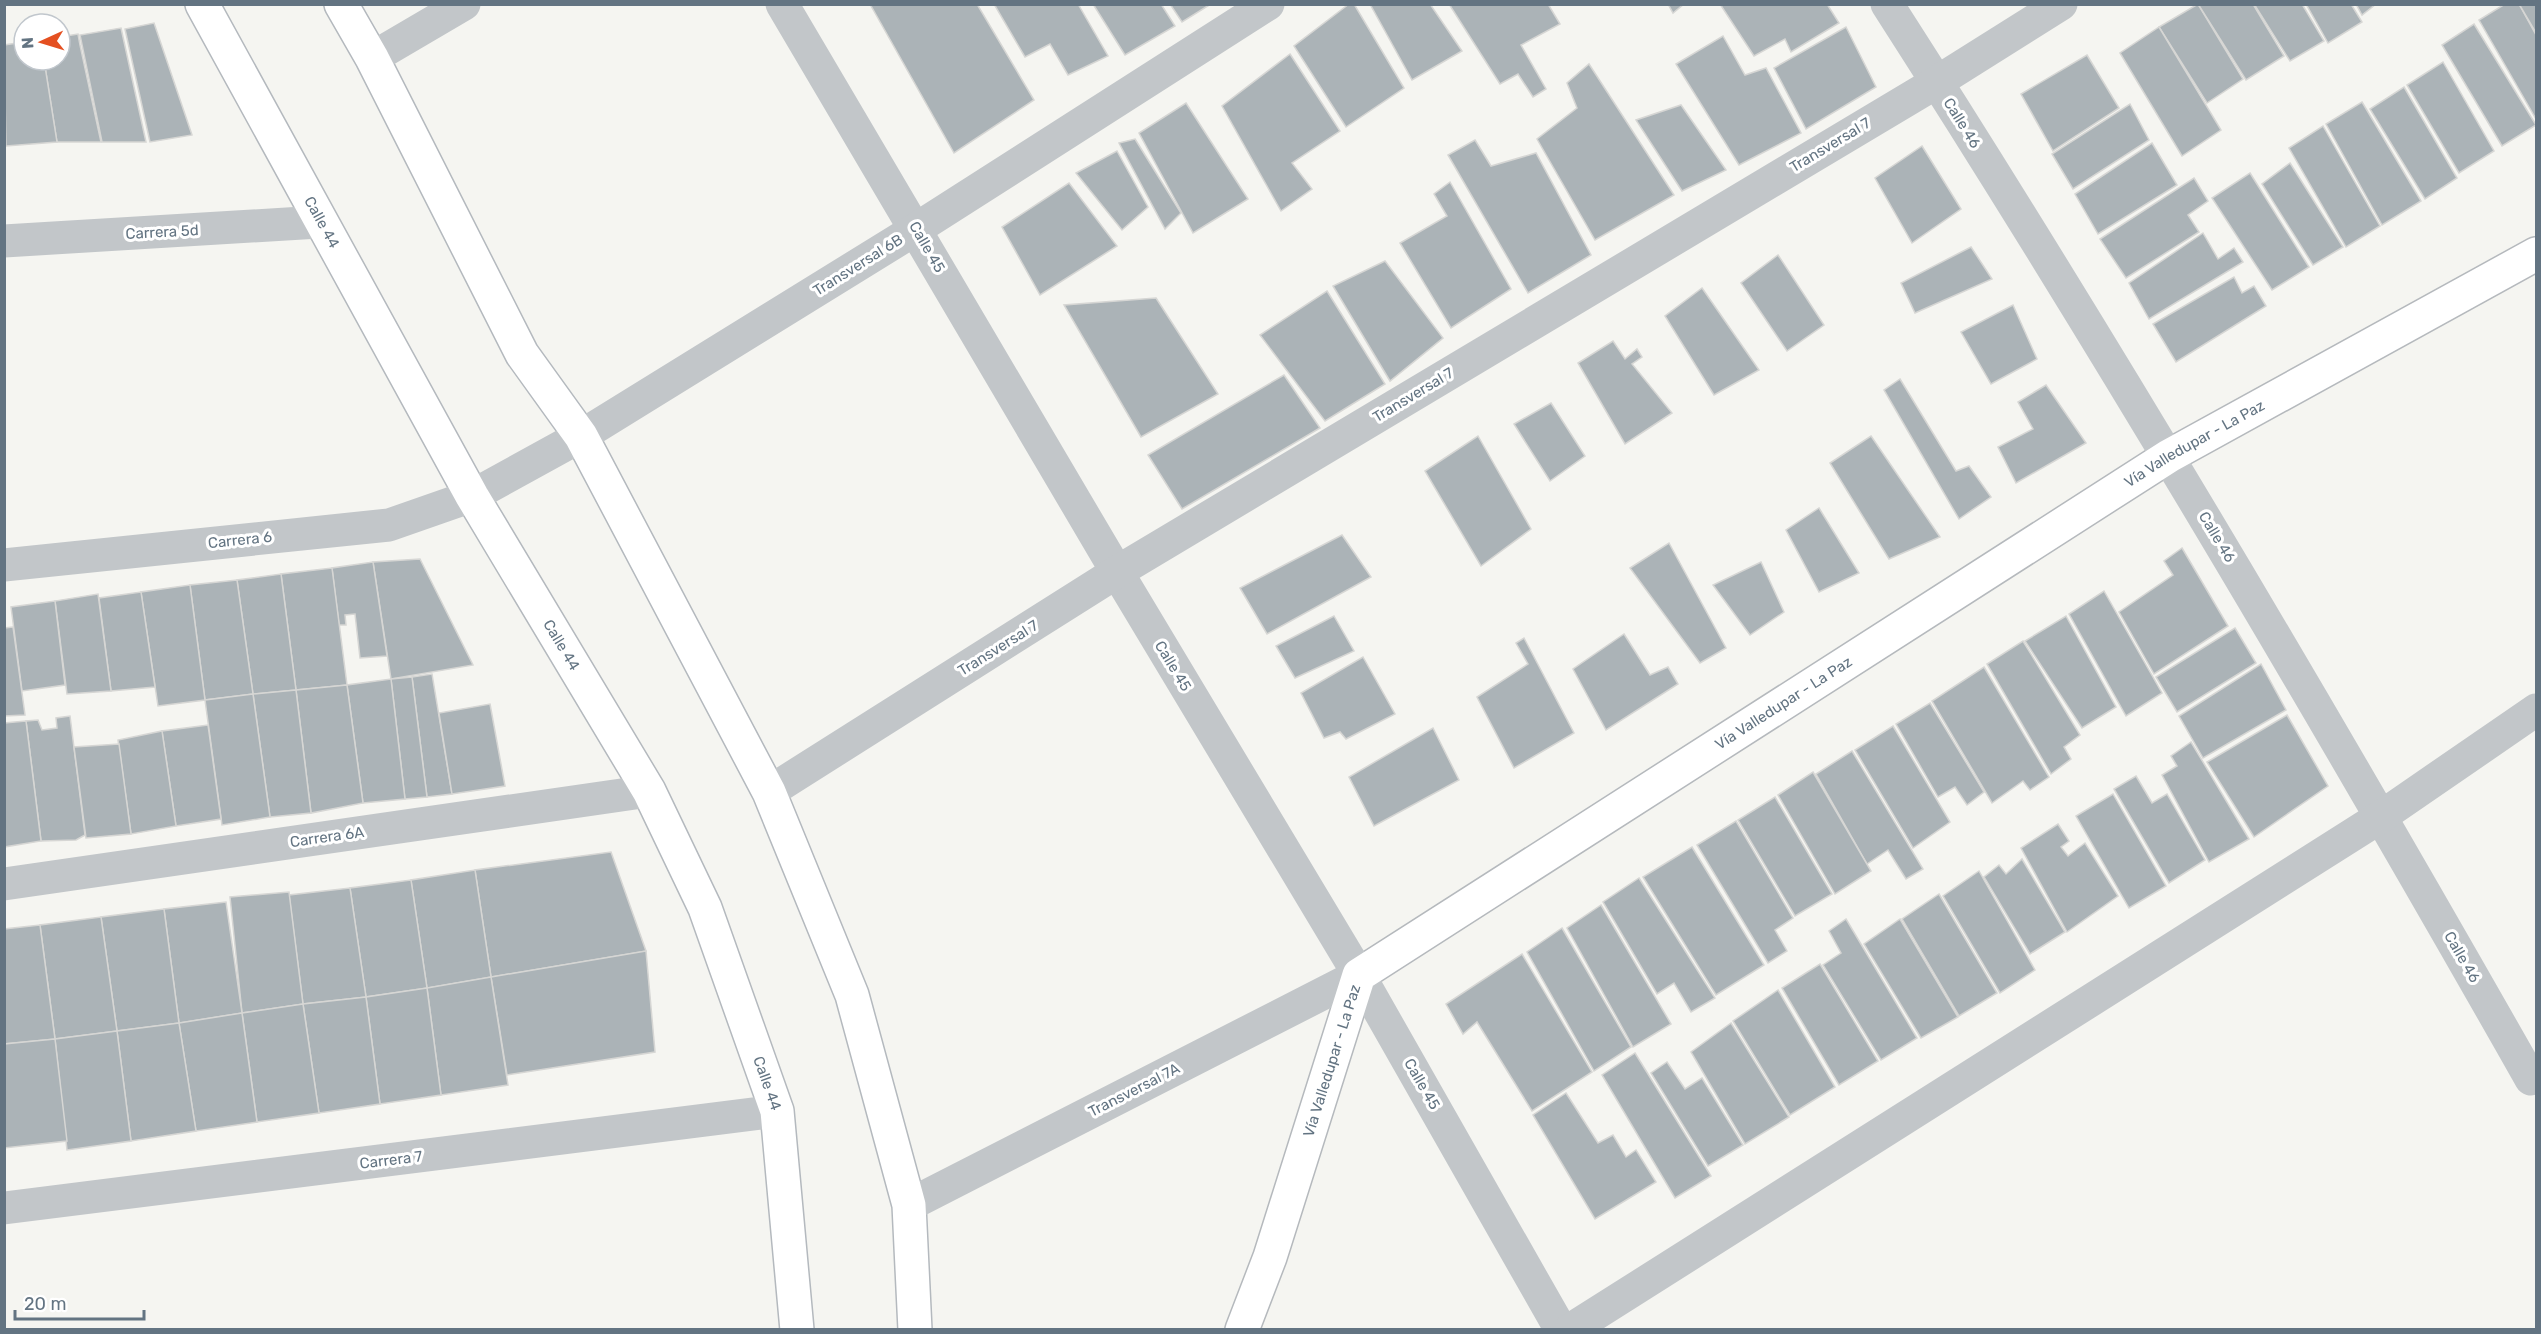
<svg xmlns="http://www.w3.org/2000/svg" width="2541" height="1334" viewBox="0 0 2541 1334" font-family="Rubik,sans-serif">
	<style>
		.building { fill: #abb3b7; stroke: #d6d6d4; stroke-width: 1.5 }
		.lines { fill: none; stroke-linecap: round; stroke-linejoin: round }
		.secondary-casing { stroke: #b4b9be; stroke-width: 36 }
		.primary-casing { stroke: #b5b9bd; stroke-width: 36 }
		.street { stroke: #c2c6c9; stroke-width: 33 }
		.secondary { stroke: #fff; stroke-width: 33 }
		.primary { stroke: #fff; stroke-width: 33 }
		.labels { text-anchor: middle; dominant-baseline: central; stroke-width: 6; stroke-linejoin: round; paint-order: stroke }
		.street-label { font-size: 15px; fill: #637482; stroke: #fff }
	</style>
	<rect width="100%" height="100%" fill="#f5f5f1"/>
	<g class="building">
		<polygon points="870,4 977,4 1034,100 954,153"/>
		<polygon points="994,4 1078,4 1108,56 1068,75 1050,44 1025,57"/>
		<polygon points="1093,4 1161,4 1175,26 1125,55"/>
		<polygon points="1170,4 1211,4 1182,22"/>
		<polygon points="1349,4 1354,4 1404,88 1346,127 1294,46"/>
		<polygon points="1370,4 1430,4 1462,51 1412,80"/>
		<polygon points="1449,4 1548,4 1560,24 1521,45 1546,89 1533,97 1518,74 1500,84"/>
		<polygon points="1668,4 1684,4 1673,13"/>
		<polygon points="1720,4 1827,4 1839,23 1791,52 1785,39 1754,56"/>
		<polygon points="2198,4 2243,79 2207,103 2159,27"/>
		<polygon points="2198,4 2253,4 2284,56 2246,80"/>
		<polygon points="2254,4 2302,4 2324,41 2290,61"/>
		<polygon points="2306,4 2351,4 2362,22 2328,43"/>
		<polygon points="2356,4 2376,4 2362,15"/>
		<polygon points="2505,4 2519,4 2536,35 2536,119 2479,20"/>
		<polygon points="2519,4 2536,4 2536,33"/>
		<polygon points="154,23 192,135 150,142 125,29"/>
		<polygon points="2474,24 2536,125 2502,146 2442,45"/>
		<polygon points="1846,27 1876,87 1806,129 1774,68"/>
		<polygon points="2159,27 2221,130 2182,156 2120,53"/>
		<polygon points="121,28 146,142 102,142 80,35"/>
		<polygon points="78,34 80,45 101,142 57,142 44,60 60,60 60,37"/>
		<polygon points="1723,36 1745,75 1766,68 1801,133 1739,165 1676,64"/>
		<polygon points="24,42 24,60 44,60 57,142 6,146 4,45"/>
		<polygon points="1290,54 1340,131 1292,163 1312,189 1281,211 1222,106"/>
		<polygon points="2087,55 2119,108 2053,151 2021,94"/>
		<polygon points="2443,62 2494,151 2459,173 2407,85"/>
		<polygon points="1589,64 1674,195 1595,240 1537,139 1577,108 1567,83"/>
		<polygon points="2404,87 2457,178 2425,199 2370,109"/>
		<polygon points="2362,102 2421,201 2382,225 2326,124"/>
		<polygon points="1186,103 1248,199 1193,233 1139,133"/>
		<polygon points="2130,104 2149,140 2073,189 2052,154"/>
		<polygon points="1681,105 1726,170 1682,191 1636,120"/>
		<polygon points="2323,126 2380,226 2346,247 2289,148"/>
		<polygon points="1135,139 1181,213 1165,229 1119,143"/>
		<polygon points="1475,140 1491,166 1536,153 1591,255 1528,293 1448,155"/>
		<polygon points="2152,143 2177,185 2098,234 2075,194"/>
		<polygon points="1922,146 1961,209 1912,243 1875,178"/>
		<polygon points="1117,151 1148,207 1122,230 1076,173"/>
		<polygon points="2290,163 2343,247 2313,265 2262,184"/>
		<polygon points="2250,173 2309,267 2272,290 2212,198"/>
		<polygon points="2194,178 2208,201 2188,215 2199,232 2126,278 2100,239"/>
		<polygon points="1450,182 1511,289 1451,328 1400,243 1447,216 1434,194"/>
		<polygon points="1069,183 1117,246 1040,295 1002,227"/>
		<polygon points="2203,233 2218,259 2234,248 2243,262 2149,319 2129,283"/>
		<polygon points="1971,247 1992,279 1915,313 1901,283"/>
		<polygon points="1778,255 1824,325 1787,351 1741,283"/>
		<polygon points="1385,261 1443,338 1390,381 1333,286"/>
		<polygon points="2234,277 2242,293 2254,286 2266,306 2176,362 2153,324"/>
		<polygon points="1702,288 1759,370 1714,395 1665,316"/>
		<polygon points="1327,291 1385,384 1325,421 1260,335"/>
		<polygon points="1156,298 1218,394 1141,437 1064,305"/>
		<polygon points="2013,305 2037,359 1991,384 1961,332"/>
		<polygon points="1613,341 1625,359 1637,349 1642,357 1632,364 1672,413 1625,444 1578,363"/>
		<polygon points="1284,375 1320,428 1182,509 1148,455"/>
		<polygon points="1900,379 1956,471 1969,466 1991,497 1959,519 1884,390"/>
		<polygon points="2046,385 2086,443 2016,483 1998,447 2033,429 2018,402"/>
		<polygon points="1551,403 1585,456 1550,481 1514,424"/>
		<polygon points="1478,436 1531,529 1481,566 1425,471"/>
		<polygon points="1871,436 1940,537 1889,559 1830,463"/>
		<polygon points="1819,508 1859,573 1819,592 1786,530"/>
		<polygon points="1342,535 1371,577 1267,634 1240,588"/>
		<polygon points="1669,543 1726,648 1700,663 1630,568"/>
		<polygon points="2182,548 2228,626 2154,674 2119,612 2173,575 2164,561"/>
		<polygon points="420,559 473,665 391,679 373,562"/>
		<polygon points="373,562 387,656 360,658 355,614 345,615 346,625 339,625 332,568"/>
		<polygon points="1761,562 1784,612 1750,635 1713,585"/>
		<polygon points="332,568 347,685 296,690 281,574"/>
		<polygon points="281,574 296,690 253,694 237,580"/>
		<polygon points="237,580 253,694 205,700 190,585"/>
		<polygon points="190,585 205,700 158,706 141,592"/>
		<polygon points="2104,591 2162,693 2126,716 2069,614"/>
		<polygon points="141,592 155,687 111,691 99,598"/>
		<polygon points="98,594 111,691 67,694 55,601"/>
		<polygon points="55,601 65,685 22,691 11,607"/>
		<polygon points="1334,616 1354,651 1295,678 1276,646"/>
		<polygon points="2066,616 2116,707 2082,728 2025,641"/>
		<polygon points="13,627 25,715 4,716 4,628"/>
		<polygon points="2235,628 2256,663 2177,712 2156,677"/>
		<polygon points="1624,634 1650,675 1668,667 1678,684 1606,730 1573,669"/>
		<polygon points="1524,638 1574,733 1514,768 1477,697 1528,664 1516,643"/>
		<polygon points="2023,641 2080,735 2064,747 2071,759 2051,774 1987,664"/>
		<polygon points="1363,657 1395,714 1346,739 1340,732 1324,738 1301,693"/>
		<polygon points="2261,664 2286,710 2203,758 2179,716"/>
		<polygon points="1984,667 2049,777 2030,790 2023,781 1992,803 1932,701"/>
		<polygon points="432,674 452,794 427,797 412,677"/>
		<polygon points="412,677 427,797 405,799 391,679"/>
		<polygon points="391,679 405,799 363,803 347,685"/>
		<polygon points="347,685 363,803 311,813 296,690"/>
		<polygon points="296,690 311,813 270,817 253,694"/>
		<polygon points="253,694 270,817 222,825 205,700"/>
		<polygon points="1930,703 1984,792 1967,805 1955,787 1938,797 1896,724"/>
		<polygon points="490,704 505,786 452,794 439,713"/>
		<polygon points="2287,715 2328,786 2254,837 2207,762"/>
		<polygon points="70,716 85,835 76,840 41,841 26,721 38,720 42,730 57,728 56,718"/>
		<polygon points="26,721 41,841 4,847 4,723"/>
		<polygon points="208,725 221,819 176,826 162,731"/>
		<polygon points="1893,726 1950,822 1913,848 1855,750"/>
		<polygon points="1433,728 1459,780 1374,826 1349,777"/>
		<polygon points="162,731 176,826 131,834 118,740"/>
		<polygon points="2191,742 2249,839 2209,862 2162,775 2177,766 2171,756"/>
		<polygon points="119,744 131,834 86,838 74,747"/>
		<polygon points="1852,751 1923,869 1906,879 1888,850 1867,864 1816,774"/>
		<polygon points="1813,772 1871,871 1835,894 1778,795"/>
		<polygon points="2136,776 2152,803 2167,794 2205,860 2169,883 2114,789"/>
		<polygon points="2113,794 2166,886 2129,908 2076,816"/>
		<polygon points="1775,797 1832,894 1795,916 1738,820"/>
		<polygon points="1736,821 1793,918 1775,930 1787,951 1768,963 1697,845"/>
		<polygon points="2058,824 2069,841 2061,847 2068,856 2085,843 2118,896 2067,932 2021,848"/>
		<polygon points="1692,847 1764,965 1716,995 1643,877"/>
		<polygon points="611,852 646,951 491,977 475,870"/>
		<polygon points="2022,859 2065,932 2030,954 1984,877 1999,865 2006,874"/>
		<polygon points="475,870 491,977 427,988 411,880"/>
		<polygon points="1979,871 2035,970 2000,993 1943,896"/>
		<polygon points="1639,878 1715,998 1691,1012 1674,983 1657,994 1603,902"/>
		<polygon points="411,880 427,988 366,997 350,888"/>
		<polygon points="350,888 366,997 303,1004 289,895"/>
		<polygon points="289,892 303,1004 242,1013 230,897"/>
		<polygon points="1939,894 1997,993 1959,1016 1902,919"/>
		<polygon points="226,902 242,1013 179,1023 164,909"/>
		<polygon points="1601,905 1671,1024 1633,1047 1567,928"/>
		<polygon points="164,909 179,1023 117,1031 101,917"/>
		<polygon points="101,917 117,1031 55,1039 40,925"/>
		<polygon points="1846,919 1917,1038 1881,1060 1823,965 1841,953 1829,931"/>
		<polygon points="1900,919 1958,1017 1921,1038 1864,944"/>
		<polygon points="40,925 55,1039 4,1044 4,929"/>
		<polygon points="1562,928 1631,1047 1594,1071 1527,952"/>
		<polygon points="646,951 655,1052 507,1075 491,977"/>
		<polygon points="1522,954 1592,1072 1532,1111 1477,1022 1463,1034 1446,1004"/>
		<polygon points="1820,964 1878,1061 1839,1085 1782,988"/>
		<polygon points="491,977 508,1085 441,1095 427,988"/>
		<polygon points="427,988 441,1095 380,1104 366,997"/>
		<polygon points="1778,990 1835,1087 1790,1115 1733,1021"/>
		<polygon points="366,997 380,1104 319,1113 303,1004"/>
		<polygon points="303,1004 319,1113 257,1122 242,1013"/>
		<polygon points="242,1013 257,1122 196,1131 179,1023"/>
		<polygon points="179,1023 196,1131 131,1141 117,1031"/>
		<polygon points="1731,1023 1789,1117 1745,1144 1691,1052"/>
		<polygon points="117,1031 131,1141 67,1150 55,1039"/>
		<polygon points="55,1039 67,1141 4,1148 4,1044"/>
		<polygon points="1635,1053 1711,1176 1675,1198 1602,1075"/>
		<polygon points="1667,1062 1685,1089 1702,1078 1743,1145 1708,1166 1651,1073"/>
		<polygon points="1566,1093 1598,1143 1613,1135 1626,1157 1636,1150 1656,1182 1595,1219 1533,1115"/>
	</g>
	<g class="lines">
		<defs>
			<g id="secondary">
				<path id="s1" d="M202,4L472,496L649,791L705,908L777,1111L797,1330"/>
				<polyline points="341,4 372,58 522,354 581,436 769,792 852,995 909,1205 915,1330"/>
			</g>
			<g id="primary">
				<path id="s2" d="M1242,1330L1270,1257L1359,975L2169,456L2536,254"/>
			</g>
		</defs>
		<use href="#secondary" class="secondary-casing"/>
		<use href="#primary" class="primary-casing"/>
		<g class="street">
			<polyline points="782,4 1117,572 1359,975 1561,1330"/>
			<path d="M1887,4C2113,356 2325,716 2531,1079L2536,1076"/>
			<polyline points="372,58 464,4"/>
			<polyline points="4,241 319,222"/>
			<polyline points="4,565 389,525 472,496 581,436 916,229 1268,4"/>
			<polyline points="769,792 1117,572 1937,82 2061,4"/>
			<polyline points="4,884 649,791"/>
			<polyline points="909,1205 1359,975"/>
			<polyline points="4,1208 777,1111"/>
			<polyline points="1570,1330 2382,816 2536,710"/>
		</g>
		<use href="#secondary" class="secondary"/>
		<use href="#primary" class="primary"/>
	</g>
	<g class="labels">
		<g class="street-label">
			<text transform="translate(1962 123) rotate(58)">Calle 46</text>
			<text transform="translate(1830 145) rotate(-31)">Transversal 7</text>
			<text stroke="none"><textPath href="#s1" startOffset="249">Calle 44</textPath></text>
			<text transform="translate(162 232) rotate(-3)">Carrera 5d</text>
			<text transform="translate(927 247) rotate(60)">Calle 45</text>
			<text transform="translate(858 265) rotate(-32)">Transversal 6B</text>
			<text transform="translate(1413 395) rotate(-31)">Transversal 7</text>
			<text stroke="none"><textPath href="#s2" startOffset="1364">Vía Valledupar - La Paz</textPath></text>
			<text transform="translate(2217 537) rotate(59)">Calle 46</text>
			<text transform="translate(240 540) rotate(-6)">Carrera 6</text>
			<text stroke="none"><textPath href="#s1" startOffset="735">Calle 44</textPath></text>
			<text transform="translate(998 648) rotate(-32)">Transversal 7</text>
			<text transform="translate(1173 666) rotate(59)">Calle 45</text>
			<text stroke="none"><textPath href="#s2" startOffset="878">Vía Valledupar - La Paz</textPath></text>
			<text transform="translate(327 837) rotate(-8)">Carrera 6A</text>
			<text transform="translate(2462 957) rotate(60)">Calle 46</text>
			<text stroke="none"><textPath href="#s2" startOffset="284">Vía Valledupar - La Paz</textPath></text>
			<text stroke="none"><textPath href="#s1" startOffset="1221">Calle 44</textPath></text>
			<text transform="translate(1422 1084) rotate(60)">Calle 45</text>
			<text transform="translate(1134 1090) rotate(-27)">Transversal 7A</text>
			<text transform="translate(391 1160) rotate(-7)">Carrera 7</text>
		</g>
	</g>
	<rect width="2541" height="1334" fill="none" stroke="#637482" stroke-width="12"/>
	<g transform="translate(42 42) rotate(266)"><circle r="28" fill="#ffffff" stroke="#c1c7cd" stroke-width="1.5"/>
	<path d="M0-4.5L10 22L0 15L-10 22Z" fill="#e45021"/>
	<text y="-9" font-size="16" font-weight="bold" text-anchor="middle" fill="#637482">N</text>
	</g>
	<path d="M15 1310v9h129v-9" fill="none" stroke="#637482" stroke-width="3"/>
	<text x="24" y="1310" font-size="18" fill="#637482" stroke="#ffffff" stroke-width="4.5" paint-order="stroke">20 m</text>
</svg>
